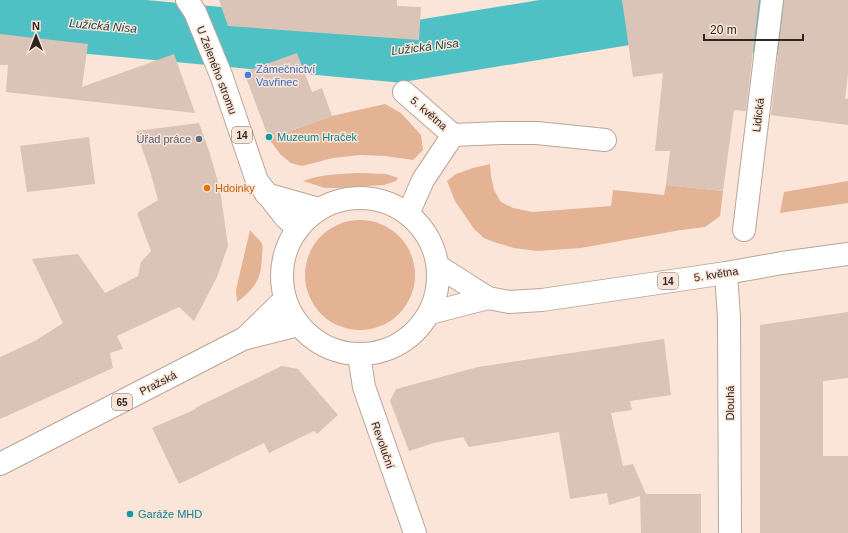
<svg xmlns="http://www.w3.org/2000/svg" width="848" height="533" viewBox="0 0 848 533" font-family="Arial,sans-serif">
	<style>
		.green { fill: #e4b394 }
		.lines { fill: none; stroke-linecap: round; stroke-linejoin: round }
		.river { stroke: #4fc1c4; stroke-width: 59 }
		.building { fill: #d9c4b7 }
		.street-casing { stroke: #baa699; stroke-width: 24 }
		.primary-casing { stroke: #baa699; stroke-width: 24 }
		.street { stroke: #fff; stroke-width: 22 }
		.primary { stroke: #fff; stroke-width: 22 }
		.shop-dot { fill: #3f7fe0; stroke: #fae5d8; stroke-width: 1.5 }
		.culture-dot { fill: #0f9aa8; stroke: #fae5d8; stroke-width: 1.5 }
		.service-dot { fill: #5c6f8a; stroke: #fae5d8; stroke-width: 1.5 }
		.food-dot { fill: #e8710a; stroke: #fae5d8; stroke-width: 1.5 }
		.labels { text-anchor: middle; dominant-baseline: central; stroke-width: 3; stroke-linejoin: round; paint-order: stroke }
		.shield { fill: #fae5d8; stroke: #6a5f57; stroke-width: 1 }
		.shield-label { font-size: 10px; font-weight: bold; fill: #2d2520 }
		.shop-label { font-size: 11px; fill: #366cbe; stroke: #fae5d8; text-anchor: start }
		.street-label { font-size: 11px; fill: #2d2520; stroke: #fae5d8 }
		.culture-label { font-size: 11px; fill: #0d838f; stroke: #fae5d8; text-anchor: start }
		.service-label { font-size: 11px; fill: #4e5e75; stroke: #fae5d8; text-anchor: end }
		.food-label { font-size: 11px; fill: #c56008; stroke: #fae5d8; text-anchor: start }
		.water-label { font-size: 12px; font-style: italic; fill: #1a4c4d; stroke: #fae5d8 }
	</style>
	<rect width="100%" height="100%" fill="#fae5d8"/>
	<g class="green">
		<polygon points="385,104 401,113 421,135 423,150 413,160 385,156 360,155 333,158 302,166 291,163 281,155 269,139 332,116"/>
		<polygon points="490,164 491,176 494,190 501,202 513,208 533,212 611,206 613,190 664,195 666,185 723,191 720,216 705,227 681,230 581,248 537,251 514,248 494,242 484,238 474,229 455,201 447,181 456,174 473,168"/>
		<path d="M359,173L386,174L398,178L396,181L384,185L340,188H325L303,181C320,174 341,174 359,173Z"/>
		<polygon points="848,181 848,203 780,213 784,192"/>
		<circle cx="360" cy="275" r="55"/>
		<path d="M250,230C253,234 258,238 261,242C264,247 262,252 262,257C261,280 255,288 237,302L236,290Z"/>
	</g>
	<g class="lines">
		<polyline class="river" points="0,16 398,53 649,12 848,33"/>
	</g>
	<g class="building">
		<polygon points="219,0 397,0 397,6 421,7 419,40 228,26"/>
		<polygon points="622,0 759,0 746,111 734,110 723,191 666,185 670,151 655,151 663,73 633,77"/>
		<polygon points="784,0 848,0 848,74 845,99 848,99 848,125 771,115"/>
		<polygon points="0,34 88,44 82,87 174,54 195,113 6,92 8,65 0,65"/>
		<polygon points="297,53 312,92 322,88 332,116 269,139 244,72"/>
		<polygon points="199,123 209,151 220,189 228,246 217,277 202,306 194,321 179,307 117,336 123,349 110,353 113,368 0,419 0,357 35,341 63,323 32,259 78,254 105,293 138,276 141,262 151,251 137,213 158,200 150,171 136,131"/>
		<polygon points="89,137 95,184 27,192 20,146"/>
		<polygon points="848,312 848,378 823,381 823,456 848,456 848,533 760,533 760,325"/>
		<polygon points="664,339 671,395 630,401 632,410 611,413 623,466 633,464 646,494 701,494 701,533 641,533 640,496 609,505 607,493 570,499 559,432 469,447 463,437 434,443 409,451 390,401 396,389 478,367"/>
		<polygon points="282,366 298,369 338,415 317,434 314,431 269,453 264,443 179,484 152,428 196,409 195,408"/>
	</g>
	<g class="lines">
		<defs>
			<g id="street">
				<polyline points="404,92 453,135 500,133 537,133 605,140"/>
				<polyline points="408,214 423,180 453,135"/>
				<polyline points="744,230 772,0"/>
				<polyline points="726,273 729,318 730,533"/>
				<polyline points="359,355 364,387 415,533"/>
			</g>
			<g id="primary">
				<polyline points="187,0 195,12 221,75 257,181 285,217 298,229"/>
				<polyline points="266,194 319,209"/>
				<circle cx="360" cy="276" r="78"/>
				<polyline points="438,266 488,298"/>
				<polyline points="430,313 488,298 509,302 542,300 726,273 782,263 848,254"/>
				<polyline points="246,337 285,299"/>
				<polyline points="0,464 243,339 298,325"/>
			</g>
		</defs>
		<use href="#street" class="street-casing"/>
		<use href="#primary" class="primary-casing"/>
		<use href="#street" class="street"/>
		<use href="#primary" class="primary"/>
	</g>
	<circle class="shop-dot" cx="248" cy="75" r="4"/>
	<g class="culture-dot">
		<circle cx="269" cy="137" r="4"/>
		<circle cx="130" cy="514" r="4"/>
	</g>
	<circle class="service-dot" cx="199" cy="139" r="4"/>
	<circle class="food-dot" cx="207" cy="188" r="4"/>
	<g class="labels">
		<g class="shield">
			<rect x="232" y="127" width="20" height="16" rx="3"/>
			<rect x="658" y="273" width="20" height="16" rx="3"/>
			<rect x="112" y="394" width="20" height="16" rx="3"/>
		</g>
		<g class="shield-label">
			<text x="242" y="135">14</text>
			<text x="668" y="281">14</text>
			<text x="122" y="402">65</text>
		</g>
		<g class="shop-label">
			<text x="256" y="69">Zámečnictví<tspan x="256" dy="13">Vavřinec</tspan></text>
		</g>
		<g class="street-label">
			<text transform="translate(217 70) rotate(69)">U Zeleného stromu</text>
			<text transform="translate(429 113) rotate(41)">5. května</text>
			<text transform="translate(758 115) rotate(-83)">Lidická</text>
			<text transform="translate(716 274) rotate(-9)">5. května</text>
			<text transform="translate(158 383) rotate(-27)">Pražská</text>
			<text transform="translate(730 403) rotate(-90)">Dlouhá</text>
			<text transform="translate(383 445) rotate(71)">Revoluční</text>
		</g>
		<g class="culture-label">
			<text x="277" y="137">Muzeum Hraček</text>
			<text x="138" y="514">Garáže MHD</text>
		</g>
		<g class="service-label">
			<text x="191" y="139">Úřad práce</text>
		</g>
		<g class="food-label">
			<text x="215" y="188">Hdoinky</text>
		</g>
		<g class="water-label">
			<text transform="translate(103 26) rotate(5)">Lužická Nisa</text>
			<text transform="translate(425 47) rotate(-7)">Lužická Nisa</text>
		</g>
	</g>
	<g transform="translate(36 36)" stroke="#fae5d8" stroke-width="3" paint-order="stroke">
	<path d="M0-3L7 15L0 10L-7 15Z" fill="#2d2520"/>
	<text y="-6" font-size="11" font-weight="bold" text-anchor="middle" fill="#2d2520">N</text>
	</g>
	<path d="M704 34v6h99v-6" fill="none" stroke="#2d2520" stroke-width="2"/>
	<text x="710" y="34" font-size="12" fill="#2d2520" stroke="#fae5d8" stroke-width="3" paint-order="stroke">20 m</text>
</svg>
